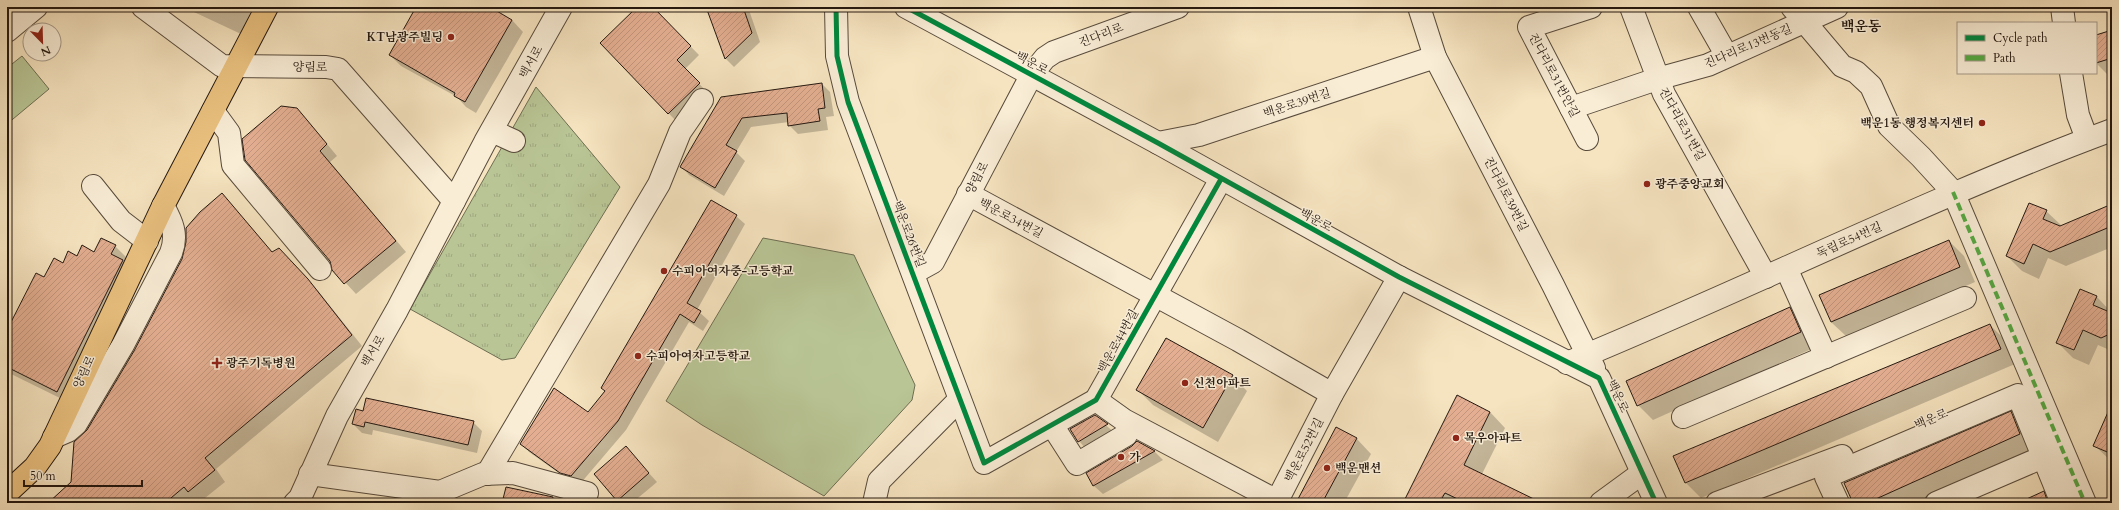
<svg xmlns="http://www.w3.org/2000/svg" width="2119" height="510" viewBox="0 0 2119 510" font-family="Cardo,'Noto Serif KR',serif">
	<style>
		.grass { fill: #b9c595; stroke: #6e6e52 }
		.park { fill: url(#park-tufts); stroke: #6e6e52 }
		.shadow { fill: #0003 }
		.building { fill: url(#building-hatch); stroke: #241810 }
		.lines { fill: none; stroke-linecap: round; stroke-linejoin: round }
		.minor-casing { stroke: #584b3c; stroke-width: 24 }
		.major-casing { stroke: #241810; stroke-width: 24 }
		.minor { stroke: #f9edd6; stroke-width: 22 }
		.major { stroke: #ebc280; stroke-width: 22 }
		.quiet { stroke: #53a942; stroke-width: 4; stroke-dasharray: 8 4; stroke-linecap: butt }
		.cycleway-casing { stroke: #f9edd6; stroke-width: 8 }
		.cycleway { stroke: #00873e; stroke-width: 5 }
		.poi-dot { fill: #8f2418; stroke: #f9edd6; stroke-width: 1.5 }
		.labels { text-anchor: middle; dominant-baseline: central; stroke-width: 3; stroke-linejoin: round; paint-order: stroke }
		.street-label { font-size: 12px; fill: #241810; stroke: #f9edd6 }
		.poi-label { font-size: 12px; font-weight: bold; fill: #241810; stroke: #f9edd6; text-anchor: start }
		.quarter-label { font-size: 14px; font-weight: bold; fill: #241810; stroke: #f9edd6 }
	</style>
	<defs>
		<pattern id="park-tufts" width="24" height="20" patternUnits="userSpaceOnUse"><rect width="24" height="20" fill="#b9c595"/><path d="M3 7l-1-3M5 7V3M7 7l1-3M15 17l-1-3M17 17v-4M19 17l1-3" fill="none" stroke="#9fa87f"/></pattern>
		<pattern id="building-hatch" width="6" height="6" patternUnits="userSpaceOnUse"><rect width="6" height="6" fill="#e3ae91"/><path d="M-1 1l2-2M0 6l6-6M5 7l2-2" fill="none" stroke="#c3957c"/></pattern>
	</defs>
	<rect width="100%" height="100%" fill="#f6e4c0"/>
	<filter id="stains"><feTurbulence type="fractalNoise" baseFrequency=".005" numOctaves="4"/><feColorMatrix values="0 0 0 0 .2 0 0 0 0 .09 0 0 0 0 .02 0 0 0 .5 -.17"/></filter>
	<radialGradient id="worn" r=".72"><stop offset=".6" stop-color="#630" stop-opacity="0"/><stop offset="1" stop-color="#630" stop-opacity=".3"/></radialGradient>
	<g class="grass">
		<polygon points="22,56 49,89 7,124 7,68"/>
		<polygon points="763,238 854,255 915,385 912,400 824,496 702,425 666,401"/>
	</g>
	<polygon class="park" points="536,87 620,187 515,358 502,360 410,309"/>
	<g class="shadow">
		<polygon points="189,7 253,7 241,34 194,12"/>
		<polygon points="418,7 488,7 512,20 523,32 476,113 466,107 457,97 401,66 390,55"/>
		<polygon points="639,7 652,7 699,55 685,69 708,93 677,122 601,43"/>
		<polygon points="707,7 748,7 760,42 734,67 726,59"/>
		<polygon points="2112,31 2112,77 2111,78 2096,63 2096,36"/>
		<polygon points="822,84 830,92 834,116 826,117 828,130 798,134 789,125 789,122 751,127 736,152 745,161 724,196 689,175 681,166 722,98"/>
		<polygon points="308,121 337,156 330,162 406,252 356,294 333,269 330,260"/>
		<polygon points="2112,190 2112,202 2108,192"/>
		<polygon points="222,194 273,253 290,261 319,292 362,346 216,469 225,482 200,502 196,498 189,503 59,503 72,482 88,431 135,351"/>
		<polygon points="2046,211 2062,226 2092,213 2107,228 2112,239 2112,247 2066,266 2048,258 2039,279 2022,271 2007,256"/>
		<polygon points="736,216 745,224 697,310 709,321 703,331 689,322 626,430 580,484 570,481 529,452 521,443 588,413"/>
		<polygon points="1949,241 1964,256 1975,282 1847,337 1831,322"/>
		<polygon points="115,246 126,257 124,262 134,272 68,402 7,372 7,332 45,278 63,264 78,257"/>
		<polygon points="2080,290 2097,297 2112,313 2112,351 2098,345 2089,365 2073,358 2057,342"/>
		<polygon points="1790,308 1805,323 1816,347 1653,420 1638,405"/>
		<polygon points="1990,325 2005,340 2015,364 1701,498 1686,483"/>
		<polygon points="1232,376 1247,391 1218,442 1153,405 1138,390"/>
		<polygon points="1457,396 1490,412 1505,428 1482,474 1535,503 1404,503"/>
		<polygon points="2112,405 2112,462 2094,445"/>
		<polygon points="364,412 473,422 482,431 477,453 373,430 372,435 362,433 353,424"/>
		<polygon points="2011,413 2026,428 2035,449 1915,503 1854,503"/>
		<polygon points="1095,416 1115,433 1087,450 1079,441"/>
		<polygon points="1356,438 1371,454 1344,503 1303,503 1299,499"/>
		<polygon points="626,448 657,482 632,503 620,503 617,500"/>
		<polygon points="1154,451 1163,460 1103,494 1094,486 1087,474"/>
		<polygon points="506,489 573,503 503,503"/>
		<polygon points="2043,492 2054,503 2020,503"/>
	</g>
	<g class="building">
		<polygon points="416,7 490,7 512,20 465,102 454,96 455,93 389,55"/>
		<polygon points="637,7 653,7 691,46 677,60 700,83 668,114 600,43"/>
		<polygon points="706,7 743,7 752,33 725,59"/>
		<polygon points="2112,30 2112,58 2096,63 2096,35"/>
		<polygon points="822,83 825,108 818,109 820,121 788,126 787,113 742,118 726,145 737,151 715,188 680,167 721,97"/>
		<polygon points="281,106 297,108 327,144 320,151 396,241 344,284 332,270 330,261 245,160 242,139"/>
		<polygon points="222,193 272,252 279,248 308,279 352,335 205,458 215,470 188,492 184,487 165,503 48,503 71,482 74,442 87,430 134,351 182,259 186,242 186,228 200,212"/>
		<polygon points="711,200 737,215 687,303 701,311 694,323 680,314 618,421 571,476 560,473 520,444 554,388 588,412 605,391 601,388"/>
		<polygon points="2029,203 2047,210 2043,219 2060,226 2112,204 2112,226 2050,252 2033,244 2024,264 2006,256"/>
		<polygon points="101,238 116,245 111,254 123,260 57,392 7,367 7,330 36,273 44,277 54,258 63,263 68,251 77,256 82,245 94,252"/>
		<polygon points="1949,240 1960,267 1831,322 1819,295"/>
		<polygon points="2080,289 2097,296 2093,305 2112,313 2112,333 2101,338 2083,330 2074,350 2056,343"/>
		<polygon points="1790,307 1801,332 1637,406 1626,381"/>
		<polygon points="1990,324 2001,349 1685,483 1673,456"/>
		<polygon points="1166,338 1233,375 1203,428 1136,390"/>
		<polygon points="1457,395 1490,412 1464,465 1542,503 1466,503 1445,493 1439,503 1403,503"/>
		<polygon points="366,398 474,421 468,445 365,422 364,427 352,424 356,409 363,411"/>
		<polygon points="2112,403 2112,454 2093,446"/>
		<polygon points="2011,411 2020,434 1867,503 1853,503 1844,483"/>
		<polygon points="1095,415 1108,424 1078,442 1070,429"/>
		<polygon points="1336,427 1357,438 1322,503 1305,503 1298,499"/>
		<polygon points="1137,441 1155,451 1093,486 1086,473 1132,446"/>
		<polygon points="626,446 649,473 617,501 594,474"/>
		<polygon points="506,487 553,497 552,503 502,503"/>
		<polygon points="2044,491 2048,503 2018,503"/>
	</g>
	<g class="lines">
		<defs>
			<g id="minor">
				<polyline points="143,7 222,66 326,67 338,69 454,201"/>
				<polyline points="836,7 837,56 848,102 984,463 1096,400 1221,179"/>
				<polyline points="906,7 1158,143 1399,277 1599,378 1656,503"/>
				<polyline points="1419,7 1435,57 1553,285 1594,368"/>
				<polyline points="1631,7 1664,94 1766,277"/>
				<polyline points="1699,7 1727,56"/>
				<polyline points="1792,7 1842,66 1856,72 1871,86 1889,126 1921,157 1953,192 2085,503"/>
				<polyline points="2062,7 2064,23"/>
				<polyline points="7,31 36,7"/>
				<polyline points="2071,73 2078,115 2087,139"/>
				<polyline points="1571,108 1657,79 1708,65 1837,7"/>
				<polyline points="213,111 229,133 233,165 320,269"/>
				<polyline points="492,131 514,141"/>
				<polyline points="1587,139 1529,27 1591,7"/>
				<polyline points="1158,143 1199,135 1435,57"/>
				<polyline points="93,186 121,221 147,241"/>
				<polyline points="968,194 1238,340 1332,394"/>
				<polyline points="1786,268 1826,357"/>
				<polyline points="913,273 933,262 1032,74 1045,58 1054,52 1178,7"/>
				<path d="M1567,363C1750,288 1926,199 2112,130"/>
				<polyline points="1096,400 1124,420 1277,501 1332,394 1399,277"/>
				<polyline points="1683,417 1965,298"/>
				<polyline points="1052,425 1077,464 1126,435"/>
				<path d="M54,437L68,431L76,424L123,345L171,253C178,235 172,222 163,206"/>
				<polyline points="310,474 440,492 483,474 513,473 587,493"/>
				<polyline points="487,474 659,184 680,132 702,100"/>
				<polyline points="295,503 300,498 337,416 397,310 485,142 561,7"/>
				<polyline points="874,503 879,481 959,400"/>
				<polyline points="1601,503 1642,473"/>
				<polyline points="1717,503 1842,456"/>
				<polyline points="1838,503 1826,477 2018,395 2062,503"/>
				<polyline points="1936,503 2043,457"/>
			</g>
			<polyline id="major" points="7,493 35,467 50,446 163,206 267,7"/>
		</defs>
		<use href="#minor" class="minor-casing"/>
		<use href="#major" class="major-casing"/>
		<use href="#minor" class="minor"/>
		<use href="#major" class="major"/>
		<polyline class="quiet" points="1953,192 2085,503"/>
		<defs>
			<g id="cycleway">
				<polyline points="836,7 837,56 848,102 984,463 1096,400 1221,179"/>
				<polyline points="906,7 1158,143 1399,277 1599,378 1656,503"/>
			</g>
		</defs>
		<use href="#cycleway" class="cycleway-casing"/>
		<use href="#cycleway" class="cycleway"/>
	</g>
	<g class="poi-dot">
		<circle cx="451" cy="37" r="4"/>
		<circle cx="1982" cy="123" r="4"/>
		<circle cx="1647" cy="184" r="4"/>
		<circle cx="664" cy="271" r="4"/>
		<circle cx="638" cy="356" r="4"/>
		<path d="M215 357h4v4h4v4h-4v4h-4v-4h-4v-4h4z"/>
		<circle cx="1185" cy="383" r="4"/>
		<circle cx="1456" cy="438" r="4"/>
		<circle cx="1121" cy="457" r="4"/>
		<circle cx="1327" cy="468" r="4"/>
	</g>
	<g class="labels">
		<g class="street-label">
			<text transform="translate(1101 35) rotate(-21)">진다리로</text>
			<text transform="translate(1748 46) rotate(-23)">진다리로13번동길</text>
			<text transform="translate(531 62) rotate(-61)">백서로</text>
			<text transform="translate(1032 63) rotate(28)">백운로</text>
			<text transform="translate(310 67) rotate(1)">양림로</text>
			<text transform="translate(1554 75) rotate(62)">진다리로31번안길</text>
			<text transform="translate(1297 103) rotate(-18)">백운로39번길</text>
			<text transform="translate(1682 124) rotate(61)">진다리로31번길</text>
			<text transform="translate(977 178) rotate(-62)">양림로</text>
			<text transform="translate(1506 194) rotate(63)">진다리로39번길</text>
			<text transform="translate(1011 218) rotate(28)">백운로34번길</text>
			<text transform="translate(1316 220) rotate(29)">백운로</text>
			<text transform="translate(909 234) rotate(69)">백운로26번길</text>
			<text transform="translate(1849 240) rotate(-24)">독립로54번길</text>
			<text transform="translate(1118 341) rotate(-61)">백운로44번길</text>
			<text transform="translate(373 351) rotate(-60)">백서로</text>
			<text transform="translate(84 372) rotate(-65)">양림로</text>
			<text transform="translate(1618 396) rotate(65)">백운로</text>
			<text transform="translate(1931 419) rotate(-23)">백운로</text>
			<text transform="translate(1304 450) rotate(-63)">백운로52번길</text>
		</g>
		<g class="poi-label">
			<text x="443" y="37" text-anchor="end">KT남광주빌딩</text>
			<text x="1974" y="123" text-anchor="end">백운1동 행정복지센터</text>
			<text x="1655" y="184">광주중앙교회</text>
			<text x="672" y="271">수피아여자중-고등학교</text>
			<text x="646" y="356">수피아여자고등학교</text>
			<text x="226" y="363">광주기독병원</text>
			<text x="1193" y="383">신천아파트</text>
			<text x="1464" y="438">목우아파트</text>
			<text x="1129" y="457">가</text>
			<text x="1335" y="468">백운맨션</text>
		</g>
		<g class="quarter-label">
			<text x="1861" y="26">백운동</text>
		</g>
	</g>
	<rect width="2119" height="510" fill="none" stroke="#f6e4c0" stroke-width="24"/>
	<rect x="8" y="8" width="2103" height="494" fill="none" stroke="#241810" stroke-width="2"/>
	<rect x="12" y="12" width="2095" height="486" fill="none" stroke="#241810"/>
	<rect x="1957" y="22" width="140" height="52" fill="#f9edd6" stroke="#a49887"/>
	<rect x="1965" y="35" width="20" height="6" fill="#00873e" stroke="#a49887"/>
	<text x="1993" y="42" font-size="12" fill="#241810">Cycle path</text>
	<rect x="1965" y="55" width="20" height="6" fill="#53a942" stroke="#a49887"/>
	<text x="1993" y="62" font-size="12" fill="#241810">Path</text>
	<g transform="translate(42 42) rotate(157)"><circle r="19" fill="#f9edd6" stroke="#a49887"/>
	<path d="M0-3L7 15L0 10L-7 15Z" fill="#8f2418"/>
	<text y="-6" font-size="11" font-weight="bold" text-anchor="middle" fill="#241810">N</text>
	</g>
	<path d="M24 480v6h118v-6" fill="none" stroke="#241810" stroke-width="2"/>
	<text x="30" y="480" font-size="12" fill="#241810" stroke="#f9edd6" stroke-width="3" paint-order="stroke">50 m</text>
	<rect width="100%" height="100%" filter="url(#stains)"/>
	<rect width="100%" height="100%" fill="url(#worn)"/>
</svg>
